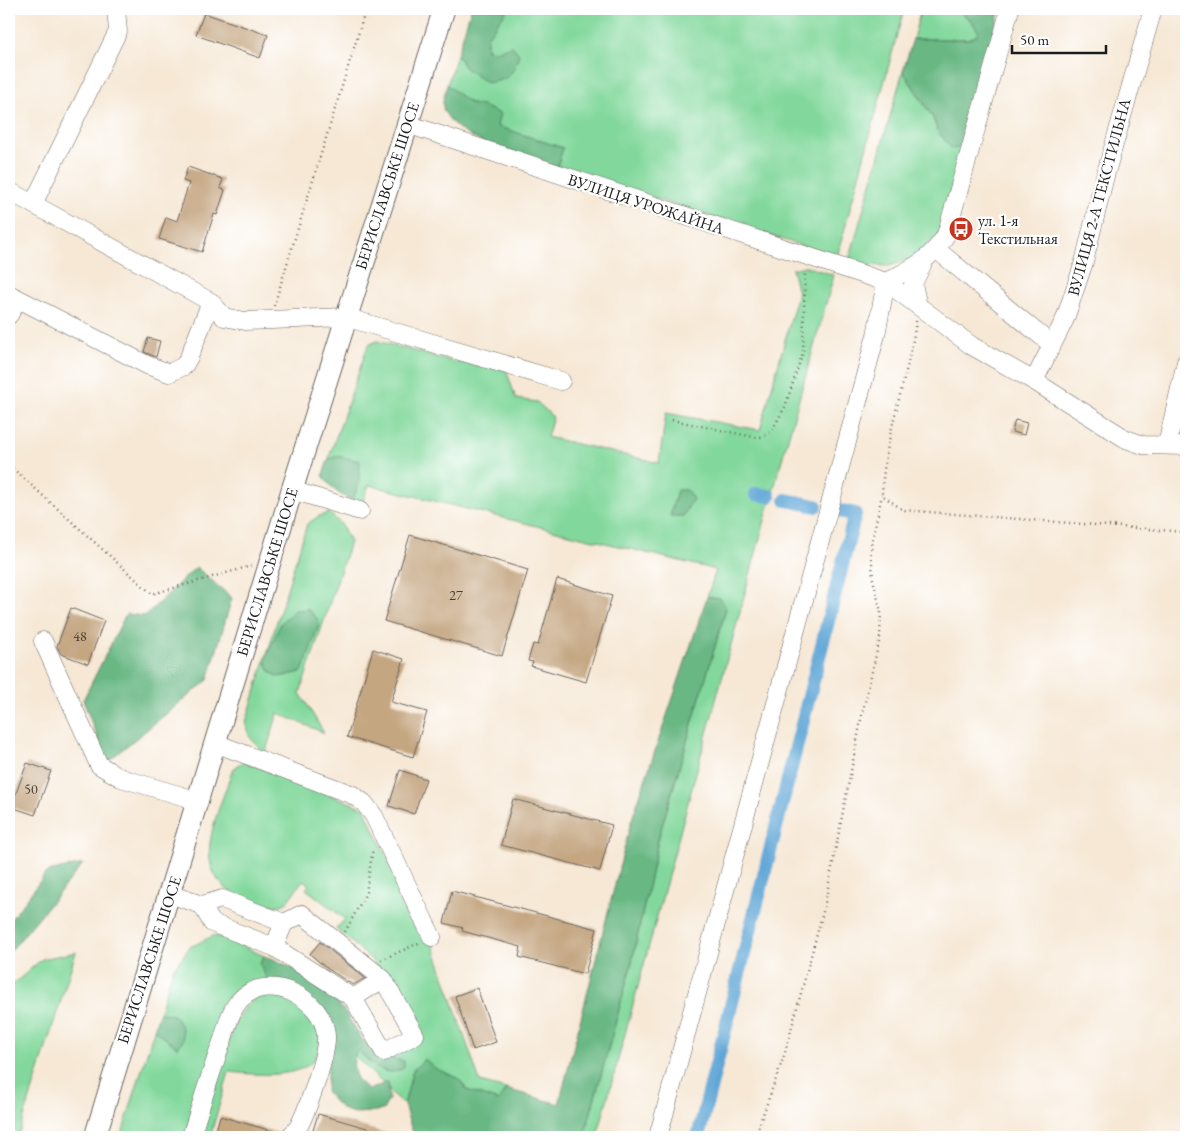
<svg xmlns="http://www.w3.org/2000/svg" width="1195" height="1146" viewBox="0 0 1195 1146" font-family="'EB Garamond',serif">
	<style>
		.green { fill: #82d89c; stroke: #4f7a5c }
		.forest { fill: #69b884; stroke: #426a50 }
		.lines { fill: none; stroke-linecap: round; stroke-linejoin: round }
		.canal { stroke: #5ea6d5; stroke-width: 14 }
		.building { fill: #c4a681 }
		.minor-casing { stroke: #68635d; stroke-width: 19 }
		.major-casing { stroke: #68635d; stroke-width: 23 }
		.path { stroke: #68635d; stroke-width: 2.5; stroke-dasharray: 1 4; stroke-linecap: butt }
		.minor { stroke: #fff; stroke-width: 18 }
		.major { stroke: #fff; stroke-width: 21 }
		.labels { text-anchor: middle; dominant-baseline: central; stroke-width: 4.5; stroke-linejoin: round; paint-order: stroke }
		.number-label { font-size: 14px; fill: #463e35 }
		.street-label { font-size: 16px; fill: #1c1c1c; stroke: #fff }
		.poi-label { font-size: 16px; fill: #1c1c1c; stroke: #fff; text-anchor: start }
	</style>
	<rect width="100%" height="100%" fill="#fff"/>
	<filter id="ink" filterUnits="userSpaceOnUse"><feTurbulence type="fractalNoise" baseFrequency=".02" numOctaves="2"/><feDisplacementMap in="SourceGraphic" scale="10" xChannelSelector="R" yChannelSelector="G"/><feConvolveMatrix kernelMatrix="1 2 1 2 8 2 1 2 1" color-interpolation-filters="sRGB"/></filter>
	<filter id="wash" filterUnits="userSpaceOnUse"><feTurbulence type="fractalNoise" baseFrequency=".0096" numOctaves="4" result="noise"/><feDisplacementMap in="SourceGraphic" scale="20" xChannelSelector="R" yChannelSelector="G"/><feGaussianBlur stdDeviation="1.12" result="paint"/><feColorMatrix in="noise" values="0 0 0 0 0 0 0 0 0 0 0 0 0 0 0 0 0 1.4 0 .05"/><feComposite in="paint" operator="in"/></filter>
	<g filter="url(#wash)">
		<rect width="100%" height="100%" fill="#f6e8d5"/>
		<g class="green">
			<polygon points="508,9 904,9 837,257 557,167 562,148 496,126 483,106 471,104 447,85 457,55 465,68 499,51 487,50 487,37"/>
			<path d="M921,9C947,9 964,5 978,31L976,37L968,39H913Z"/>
			<polygon points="903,71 933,118 938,132 952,148 964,147 938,235 925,248 912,259 889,266 860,265 849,260"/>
			<path d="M805,266L834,275L763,527L597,1137H584L631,966L659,836L726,609L720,598L707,597L716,570L369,485L362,504C344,497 333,492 323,475L368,345L377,341L455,362L506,369L516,399L537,402L553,417L547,437L659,463L666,413L760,430L798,293L792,269Z"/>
			<polygon points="329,513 341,524 350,542 300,693 324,733 278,713 265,754 249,736 246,722 307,524 319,516"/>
			<path d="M244,762L364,808L429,945L433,944L480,1082L506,1089L498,1101L467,1090L458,1078L436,1069L413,1070L404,1105L389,1091L388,1082L382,1083L355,1056L357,1049L376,1069L391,1059L389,1058L419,1040L371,959L336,929L345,919L306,889L309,885L303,880L286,903L279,906C242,904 204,887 210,843C213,820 224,796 231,774L237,765Z"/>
			<polygon points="213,936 223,937 264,956 260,964 273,981 244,988 184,1137 121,1137 173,969 190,947"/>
			<polygon points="76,952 18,1137 9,1137 9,988 42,959"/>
			<path d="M274,994L303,1003L321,1027C320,1035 321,1048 317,1055C304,1081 252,1074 229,1072L210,1137H198L236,1020C247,1004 254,995 274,994Z"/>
		</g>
		<g class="forest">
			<path d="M471,9H508L487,37V50L499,51L511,45L519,54C513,75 509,80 487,83L465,68L457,55Z"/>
			<polygon points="955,9 1000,9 964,147 952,149 938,132 933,118 903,71 913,39 968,39 976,36 978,31 971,20"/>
			<path d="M447,85L471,104L483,106L500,114L497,126L563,148L557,167C525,156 460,144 444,111C441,103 445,93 447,85Z"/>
			<path d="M337,456L360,461L359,482L353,500C339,495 331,489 323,475L328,460Z"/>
			<polygon points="677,490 687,490 693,499 683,516 670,516"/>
			<polygon points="196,567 232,598 208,680 107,762 83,700 126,614 145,616"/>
			<polygon points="707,597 720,598 726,609 659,836 631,966 584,1137 414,1137 404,1105 413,1070 425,1059 436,1069 458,1078 467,1090 498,1101 506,1089 559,1104 631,822"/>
			<polygon points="308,609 320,622 302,672 279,677 270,672 265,660 281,623 295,610"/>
			<polygon points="83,864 9,953 9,922 47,872"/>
			<path d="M264,956C288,963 315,981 333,998C362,1027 355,1053 404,1061V1068C382,1080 372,1062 357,1050C350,1067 354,1079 368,1090L388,1082L389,1099L383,1110C352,1114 346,1118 326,1091L331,1026L266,977L260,964Z"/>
			<polygon points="161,1013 174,1015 182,1028 183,1040 178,1048 154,1030 158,1016"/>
		</g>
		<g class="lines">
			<g class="canal">
				<polyline points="756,494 769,496"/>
				<polyline points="786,500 816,506"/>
				<polyline points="698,1137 855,514 839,511"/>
			</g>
		</g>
		<g id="blocks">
			<g class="building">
				<polygon points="204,13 268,35 260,58 196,35"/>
				<polygon points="188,167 223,179 220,188 225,190 217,215 214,214 202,252 159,239 166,217 177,221 189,183 183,181"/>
				<polygon points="148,338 160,341 156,357 144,352"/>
				<polygon points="1015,420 1027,423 1024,435 1012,432"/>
				<polygon points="410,535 528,570 502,656 384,621"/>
				<polygon points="557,579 612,596 586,682 531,666 533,662 528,661 533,644 538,645"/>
				<polygon points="71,608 104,621 88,664 61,654 57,646"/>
				<polygon points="373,649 404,659 391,702 427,712 413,757 347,737"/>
				<polygon points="27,763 51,771 35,815 11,807"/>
				<polygon points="400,770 426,779 414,814 389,806"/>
				<polygon points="513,799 612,825 600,871 501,845"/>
				<polygon points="452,891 597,929 585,974 519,957 521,947 462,931 463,928 444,923"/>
				<polygon points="320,942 365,978 353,985 325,967 310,954"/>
				<polygon points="477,988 496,1042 473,1050 455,996"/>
				<polygon points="318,1114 388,1134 387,1137 311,1137"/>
				<polygon points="220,1116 279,1133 279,1137 226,1137 215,1134"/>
			</g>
		</g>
	</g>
	<g filter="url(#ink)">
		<use href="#blocks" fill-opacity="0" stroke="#68635d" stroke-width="1"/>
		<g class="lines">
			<defs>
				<g id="minor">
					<polyline points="407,124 886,282 972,346 1034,381 1126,439 1143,445 1186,446"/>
					<polyline points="9,191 211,302 224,317 245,321 345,317 561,381"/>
					<polyline points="33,204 118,31 116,9"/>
					<polyline points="937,250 1052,345"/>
					<path d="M886,282C912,268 930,261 946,235L1010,9"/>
					<polyline points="9,294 147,365 169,373 184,366 189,357 211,302"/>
					<polyline points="918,306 913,284 924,261"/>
					<polyline points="9,315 18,299"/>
					<polyline points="1034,381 1065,319 1084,262 1105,176 1153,9"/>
					<polyline points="1167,445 1186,362"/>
					<polyline points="292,490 360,511"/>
					<polyline points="43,641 99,765 121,778 199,801"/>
					<polyline points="215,743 353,795 364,803 374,816 432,937"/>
					<polyline points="169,894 202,905 222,899 284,923"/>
					<polyline points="202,905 212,923 274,947 353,998 384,1052 415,1035 383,979 302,914 284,923 274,947"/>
					<polyline points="353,998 383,979"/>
					<path d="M191,1137C201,1104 211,1072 223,1039C227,1026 230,1011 239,1001C266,970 323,997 326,1035C328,1053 308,1108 299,1126C297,1130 292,1134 289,1137"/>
					<polyline points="658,1137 876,335 886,282"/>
				</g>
				<polyline id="major" points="95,1137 292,490 444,9"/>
			</defs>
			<use href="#minor" class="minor-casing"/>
			<use href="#major" class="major-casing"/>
			<g class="path">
				<polyline points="274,306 366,9"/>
				<path d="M916,321C908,380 884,435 882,495L903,510L1186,532"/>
				<polyline points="672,420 754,437 763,437 771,432 785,407 803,352 805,271"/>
				<polyline points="9,465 152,594 251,566"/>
				<polyline points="345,932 366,893 373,848"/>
				<polyline points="381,960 419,943"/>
				<polyline points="755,1137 784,1056 824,908 863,710 880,638 881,612 873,579 871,545 882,495"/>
			</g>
			<use href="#minor" class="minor"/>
			<use href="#major" class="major"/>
		</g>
	</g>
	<defs>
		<symbol id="bus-disc" viewBox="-11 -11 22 22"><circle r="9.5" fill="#c8321e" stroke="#fff"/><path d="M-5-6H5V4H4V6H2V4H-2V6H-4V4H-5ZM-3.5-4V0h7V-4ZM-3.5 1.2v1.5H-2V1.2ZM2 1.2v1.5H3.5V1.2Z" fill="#fff"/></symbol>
	</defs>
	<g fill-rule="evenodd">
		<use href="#bus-disc" x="947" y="215" width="28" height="28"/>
	</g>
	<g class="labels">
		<g class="number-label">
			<text x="456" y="595">27</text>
			<text x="80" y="636">48</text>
			<text x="31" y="789">50</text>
		</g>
		<g class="street-label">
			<text transform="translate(387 186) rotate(-72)">БЕРИСЛАВСЬКЕ ШОСЕ</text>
			<text transform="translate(1099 197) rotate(-75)">ВУЛИЦЯ 2-А ТЕКСТИЛЬНА</text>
			<text transform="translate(646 204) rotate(18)">ВУЛИЦЯ УРОЖАЙНА</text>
			<text transform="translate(267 572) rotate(-73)">БЕРИСЛАВСЬКЕ ШОСЕ</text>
			<text transform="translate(149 960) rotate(-72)">БЕРИСЛАВСЬКЕ ШОСЕ</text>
		</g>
		<g class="poi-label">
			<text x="978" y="220">ул. 1-я<tspan x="978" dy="18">Текстильная</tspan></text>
		</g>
	</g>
	<rect width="1195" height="1146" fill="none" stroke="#fff" stroke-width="30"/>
	<path d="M1012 45v8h94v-8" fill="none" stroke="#1c1c1c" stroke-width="2.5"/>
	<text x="1020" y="45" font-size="15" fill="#1c1c1c" stroke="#ffffff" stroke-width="4" paint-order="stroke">50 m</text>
</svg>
